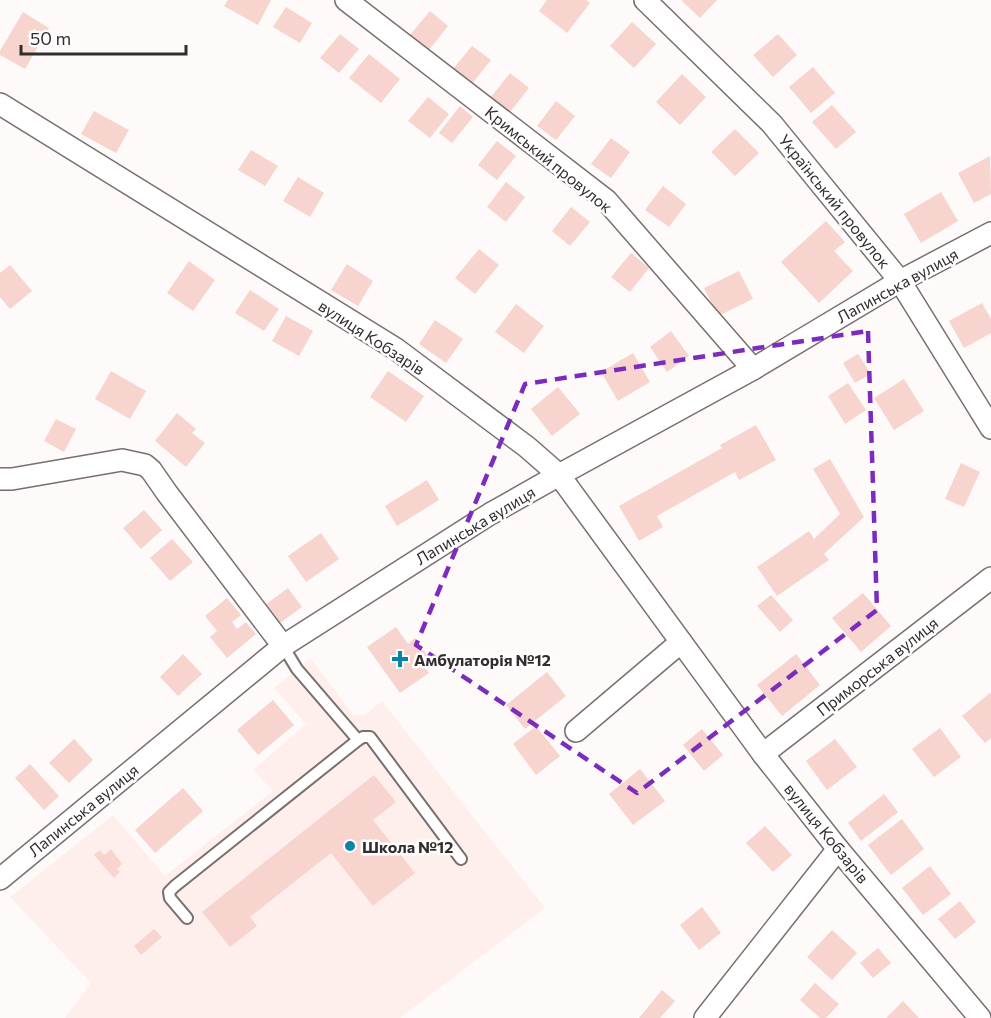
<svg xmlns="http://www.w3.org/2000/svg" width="991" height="1018" viewBox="0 0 991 1018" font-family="Commissioner,sans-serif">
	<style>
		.built { fill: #ffefec }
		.building { fill: #f7d4cd }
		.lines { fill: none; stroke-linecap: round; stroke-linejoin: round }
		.service-casing { stroke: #796f6e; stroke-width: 14 }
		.minor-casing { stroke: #796f6e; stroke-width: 24 }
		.service { stroke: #fff; stroke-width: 10 }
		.minor { stroke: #fff; stroke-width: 21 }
		.marked { fill: none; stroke: #7b2cbf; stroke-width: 4.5; stroke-dasharray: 12 8; stroke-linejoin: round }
		.poi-dot { fill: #0486a9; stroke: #fff; stroke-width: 2 }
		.labels { text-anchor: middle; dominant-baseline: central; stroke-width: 5; stroke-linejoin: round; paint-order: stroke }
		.street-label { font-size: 16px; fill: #322e2d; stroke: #fff }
		.poi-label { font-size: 16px; font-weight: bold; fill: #322e2d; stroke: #fff; text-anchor: start }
	</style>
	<rect width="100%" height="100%" fill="#fefaf9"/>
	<polygon class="built" points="310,658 354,715 365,715 382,701 545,908 400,1018 65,1018 91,983 10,897 113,815 165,876 273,791 253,770 306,724 274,688"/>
	<g class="building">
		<polygon points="228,0 271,0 258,25 224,6"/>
		<polygon points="547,0 586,0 590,3 567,33 539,11"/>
		<polygon points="681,0 717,0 700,18"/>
		<polygon points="286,7 312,23 300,43 273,27"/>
		<polygon points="430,11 448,26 429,50 410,35"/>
		<polygon points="23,12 49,28 25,69 0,55 0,51"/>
		<polygon points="632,22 656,44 634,68 610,46"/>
		<polygon points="340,34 359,49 339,73 320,58"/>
		<polygon points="778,34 797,55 773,77 753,55"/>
		<polygon points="472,46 491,60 471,85 452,70"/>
		<polygon points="369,54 400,79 381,103 349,78"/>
		<polygon points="813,67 835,93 811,113 789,87"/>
		<polygon points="510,73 529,88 510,112 491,97"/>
		<polygon points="682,74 706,97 680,125 656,102"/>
		<polygon points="428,97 449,114 430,138 408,121"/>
		<polygon points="556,101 575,116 556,140 537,126"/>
		<polygon points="832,105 856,132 836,149 812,122"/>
		<polygon points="460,106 473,117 452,143 439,133"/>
		<polygon points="94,111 129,130 116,153 81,134"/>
		<polygon points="735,129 759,153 735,176 711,152"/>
		<polygon points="611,138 630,152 611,178 591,164"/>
		<polygon points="497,141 516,156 497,180 478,165"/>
		<polygon points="251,150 278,166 265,186 238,170"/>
		<polygon points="990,156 991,194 974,203 958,173"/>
		<polygon points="298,177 324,193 310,217 283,201"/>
		<polygon points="506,182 525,197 506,222 487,207"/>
		<polygon points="663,186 686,204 669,227 645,210"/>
		<polygon points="941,192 958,221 921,243 904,214"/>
		<polygon points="571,207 590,222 570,246 552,231"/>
		<polygon points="826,221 845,242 834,251 853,271 819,303 781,262"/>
		<polygon points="479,249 499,265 475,294 455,278"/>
		<polygon points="631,253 649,268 630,292 611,277"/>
		<polygon points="189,261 215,280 193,311 167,293"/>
		<polygon points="347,264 373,281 358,306 331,290"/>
		<polygon points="10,265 32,291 10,309 0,297 0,273"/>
		<polygon points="739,271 753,299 718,316 704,288"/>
		<polygon points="250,290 279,309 264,331 235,313"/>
		<polygon points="982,303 991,319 991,333 964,348 949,321"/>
		<polygon points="516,304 544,326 524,353 495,332"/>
		<polygon points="286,316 313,331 299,356 272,341"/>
		<polygon points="435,320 463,339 446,363 419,344"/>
		<polygon points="671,331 689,356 667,372 650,347"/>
		<polygon points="633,353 650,382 618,401 601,372"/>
		<polygon points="858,354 871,374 855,383 843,363"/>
		<polygon points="111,371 146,391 130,419 95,399"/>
		<polygon points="388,371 424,396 406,422 370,397"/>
		<polygon points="904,379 924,411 894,430 874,398"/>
		<polygon points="848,383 866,410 845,424 828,396"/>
		<polygon points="558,387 580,414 552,436 531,409"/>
		<polygon points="177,413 196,429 192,433 205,443 186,467 155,441"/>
		<polygon points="56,419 76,429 64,452 44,441"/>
		<polygon points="756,425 776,460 739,480 735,472 657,516 663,527 639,541 619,506 722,448 720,445"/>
		<polygon points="830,459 864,517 824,554 829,560 777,596 757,567 809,531 814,539 840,514 813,469"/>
		<polygon points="961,463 980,472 964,507 945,499"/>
		<polygon points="427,480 439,500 397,526 385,506"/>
		<polygon points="144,510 162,530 141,549 123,528"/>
		<polygon points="321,533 339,559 306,582 288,556"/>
		<polygon points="172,539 193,562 170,581 150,558"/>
		<polygon points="288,588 302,607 276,626 262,607"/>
		<polygon points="863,593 891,626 861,652 832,618"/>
		<polygon points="771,595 793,620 780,632 757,606"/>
		<polygon points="227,598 241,615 232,622 237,629 246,622 256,634 227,658 210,637 217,631 205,616"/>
		<polygon points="396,627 408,644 415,638 428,657 421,662 429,673 400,693 367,647"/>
		<polygon points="183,654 202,674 178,696 160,677"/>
		<polygon points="796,654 820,685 782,716 757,685"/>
		<polygon points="547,672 566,696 525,729 506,705"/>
		<polygon points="990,693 991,695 991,738 985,743 962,716"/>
		<polygon points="273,700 294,725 258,755 237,730"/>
		<polygon points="536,726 560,756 536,775 513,744"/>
		<polygon points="940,728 961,757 934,777 912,749"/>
		<polygon points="702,729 723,755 704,771 683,745"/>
		<polygon points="74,739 93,760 69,783 49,763"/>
		<polygon points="835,739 857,767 827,790 806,761"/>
		<polygon points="30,764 59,796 44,810 15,778"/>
		<polygon points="640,769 665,801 633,825 609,794"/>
		<polygon points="374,775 396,802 373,820 415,873 373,906 331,853 250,917 257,926 230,947 202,912"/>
		<polygon points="183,788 203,811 155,853 135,830"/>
		<polygon points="884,794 898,812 861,841 848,823"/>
		<polygon points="902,819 924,849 891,875 868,845"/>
		<polygon points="765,826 792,855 773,872 746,843"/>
		<polygon points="111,849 122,864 117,869 120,872 114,878 94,855 100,850 104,855"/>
		<polygon points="930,866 951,894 923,915 902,888"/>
		<polygon points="960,901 976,922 955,939 938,919"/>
		<polygon points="702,907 721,933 699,950 680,925"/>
		<polygon points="154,929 162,937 141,955 134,946"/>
		<polygon points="832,930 857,953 832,980 807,957"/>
		<polygon points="878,948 891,963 873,978 860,963"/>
		<polygon points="815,983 839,1004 826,1018 820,1018 800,1000"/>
		<polygon points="662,990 675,1001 660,1018 639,1018"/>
		<polygon points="903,1001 919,1018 886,1018"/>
	</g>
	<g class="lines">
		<defs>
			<g id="service">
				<polyline points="283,646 297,669 358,740 363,737 370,737 461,859"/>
				<polyline points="187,918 170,898 169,892 175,886 358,740"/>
			</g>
			<g id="minor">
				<polyline points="346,0 606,200 753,369"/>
				<polyline points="645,0 772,124 900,281 991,428"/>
				<polyline points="0,104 396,349 527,447 559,475 763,754 838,849 980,1018"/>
				<polyline points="0,479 12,479 122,460 145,465 151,470 167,493 283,646"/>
				<polyline points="576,731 681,642"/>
				<polyline points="763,754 991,578"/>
				<polyline points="0,879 283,646 490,514 559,475 753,369 900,281 991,233"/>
				<polyline points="705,1018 838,849"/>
			</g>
		</defs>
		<use href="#service" class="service-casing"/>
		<use href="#minor" class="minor-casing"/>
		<use href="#service" class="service"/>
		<use href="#minor" class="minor"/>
	</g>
	<path class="marked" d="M868,331L877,610L637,793L416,645L525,384Z"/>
	<g class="poi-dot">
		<path d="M397 650h6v6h6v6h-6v6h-6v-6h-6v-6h6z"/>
		<circle cx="350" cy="846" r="6"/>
	</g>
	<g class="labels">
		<g class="street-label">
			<text transform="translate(549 159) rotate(39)">Кримський провулок</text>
			<text transform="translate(835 201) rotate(51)">Український провулок</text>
			<text transform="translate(897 285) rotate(-29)">Лапинська вулиця</text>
			<text transform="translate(372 337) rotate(33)">вулиця Кобзарів</text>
			<text transform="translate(475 525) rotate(-31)">Лапинська вулиця</text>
			<text transform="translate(877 666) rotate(-38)">Приморська вулиця</text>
			<text transform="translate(83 810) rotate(-39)">Лапинська вулиця</text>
			<text transform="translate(827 833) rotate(51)">вулиця Кобзарів</text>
		</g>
		<g class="poi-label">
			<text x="414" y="659">Амбулаторія №12</text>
			<text x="362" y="846">Школа №12</text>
		</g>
	</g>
	<path d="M21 45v9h165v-9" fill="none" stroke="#322e2d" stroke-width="3"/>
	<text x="30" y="45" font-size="18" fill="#322e2d" stroke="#ffffff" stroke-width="4.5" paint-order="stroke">50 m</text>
</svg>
